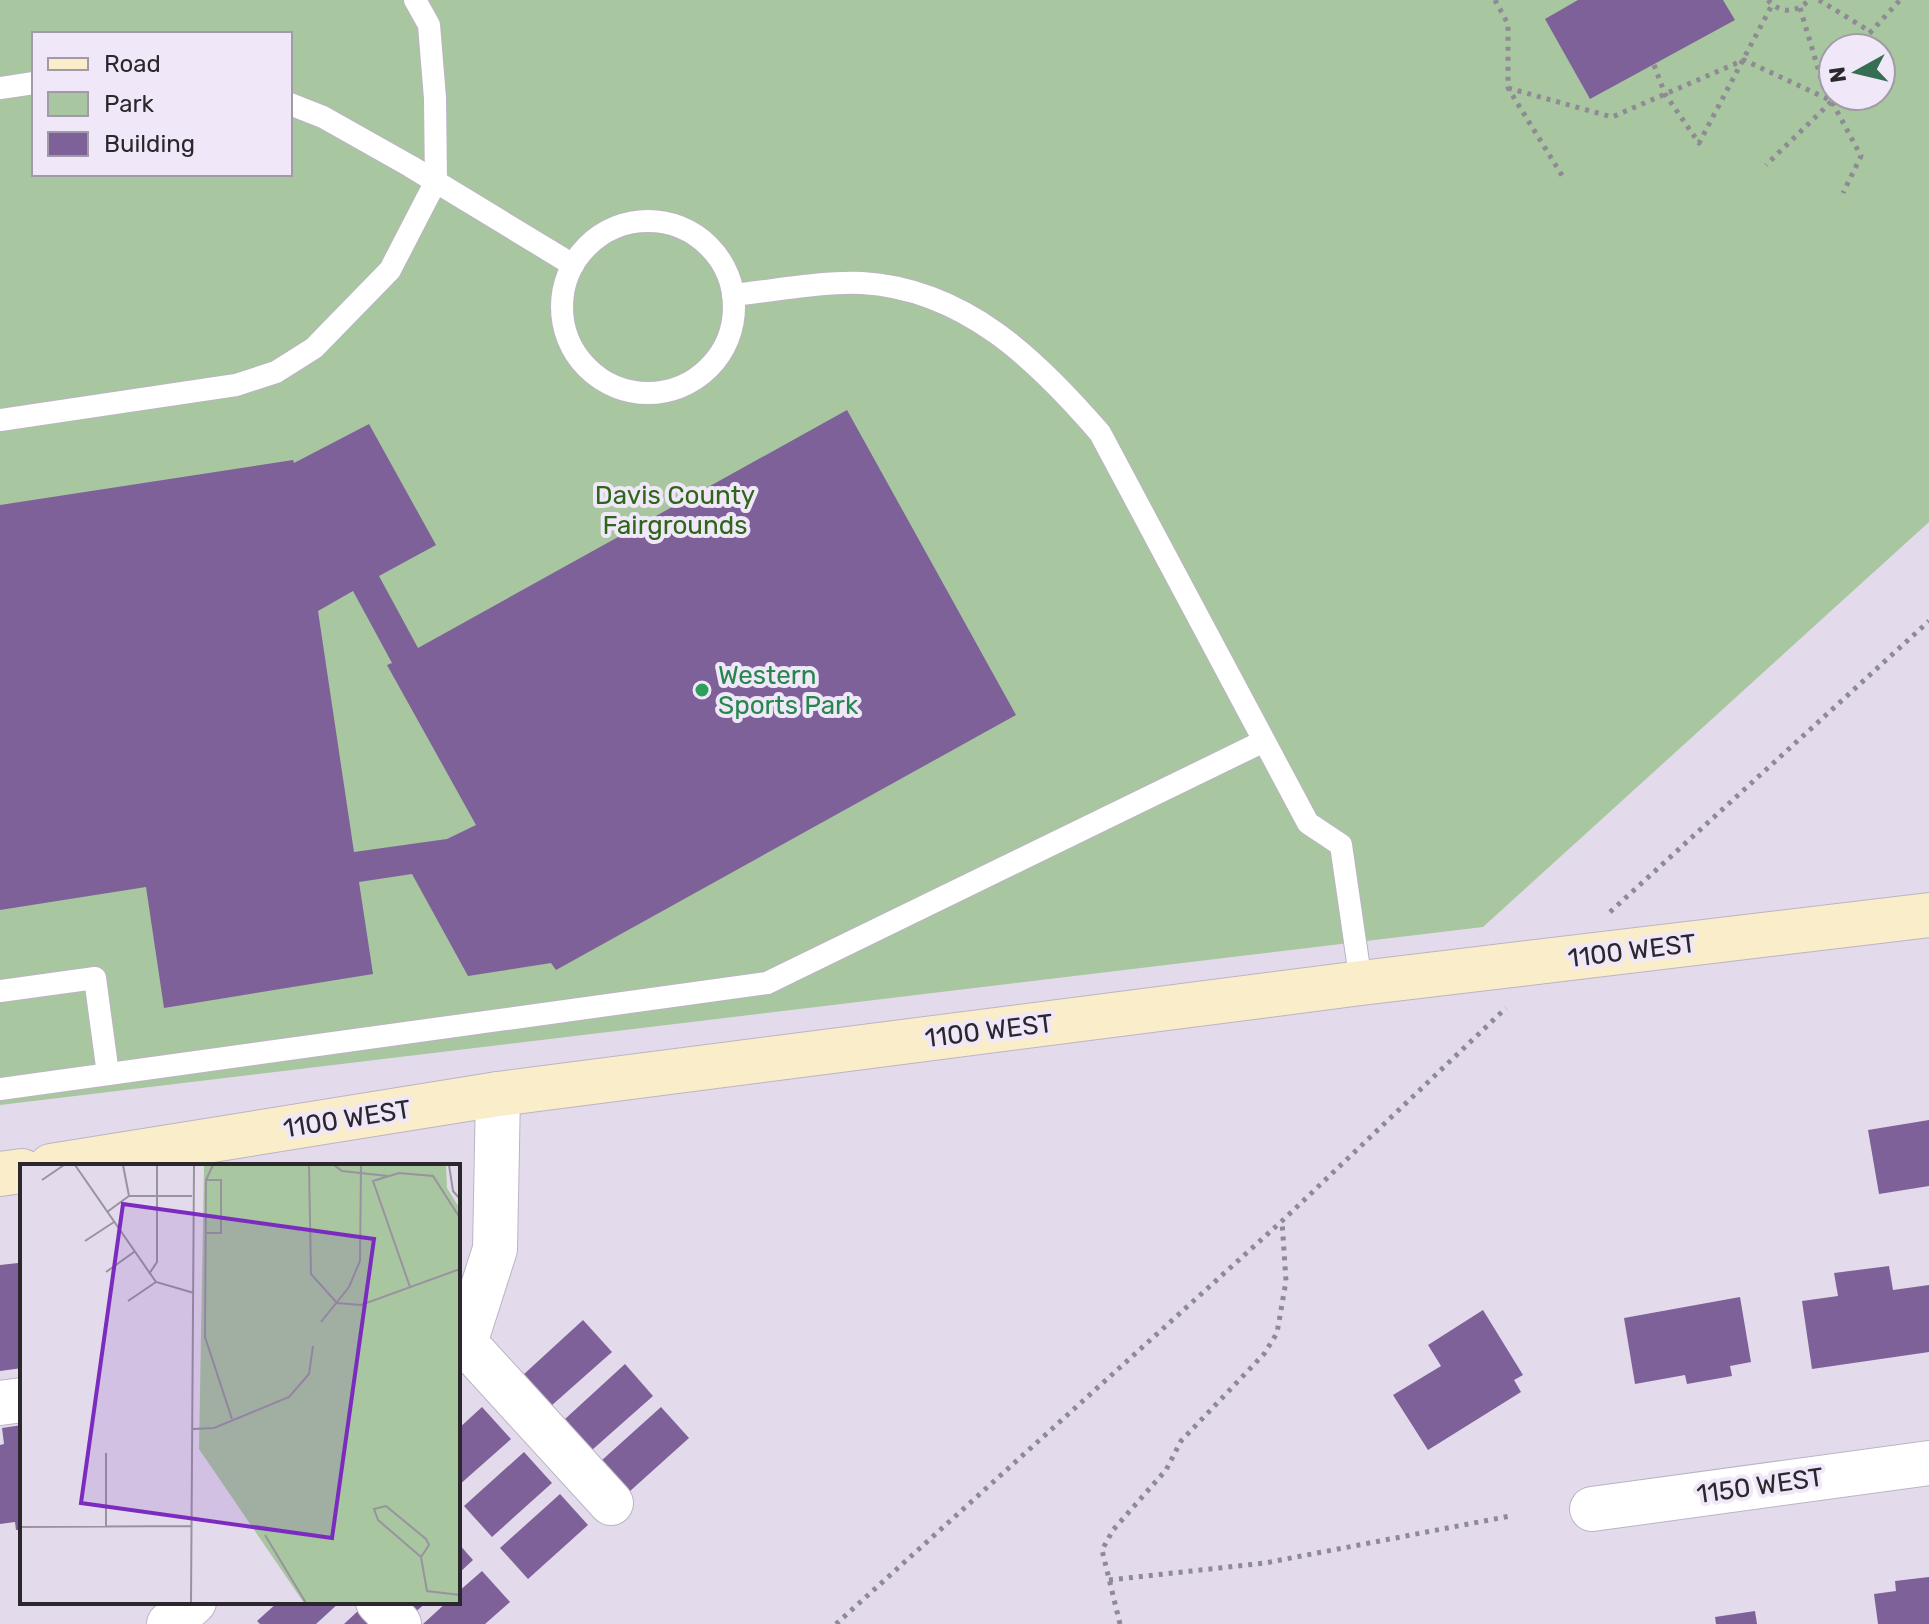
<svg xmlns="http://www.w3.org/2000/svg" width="1929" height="1624" viewBox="0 0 1929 1624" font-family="Rubik,sans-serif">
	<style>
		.green { fill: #a8c69f; fill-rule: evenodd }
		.building { fill: #7f619a; fill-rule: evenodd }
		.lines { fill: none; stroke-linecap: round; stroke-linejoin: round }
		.lane-casing { stroke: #bcb4c4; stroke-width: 24 }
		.street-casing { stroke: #bcb4c4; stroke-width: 46 }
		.secondary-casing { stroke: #bcb4c4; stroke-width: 46 }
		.path { stroke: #8f8a95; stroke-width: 5; stroke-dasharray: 4 6; stroke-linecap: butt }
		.lane { stroke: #fff; stroke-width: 22 }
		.street { stroke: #fff; stroke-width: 44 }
		.secondary { stroke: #faedca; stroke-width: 44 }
		.leisure-dot { fill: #2e9e5b; stroke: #f0e8f9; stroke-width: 3 }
		.labels { text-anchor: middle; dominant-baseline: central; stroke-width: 8; stroke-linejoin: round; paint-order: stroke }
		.park-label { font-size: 26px; fill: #2f6519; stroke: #f0e8f9 }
		.leisure-label { font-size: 26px; fill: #27864d; stroke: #f0e8f9; text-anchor: start }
		.street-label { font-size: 26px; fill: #2a272d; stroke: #f0e8f9 }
		.inset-road { fill: none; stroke: #99939f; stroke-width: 2 }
		.view { fill: #7b2cbf; fill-opacity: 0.15; stroke: #7b2cbf; stroke-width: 4 }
		.inset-edge { fill: none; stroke: #2a272d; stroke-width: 4 }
	</style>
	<rect width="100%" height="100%" fill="#e3dbeb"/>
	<path class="green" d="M0,0H1929V522L1483,927L0,1105ZM34,34H290V174H34ZM1833,48H1881V96H1833Z"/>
	<g class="building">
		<polygon points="1578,0 1723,0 1735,20 1590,99 1545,19"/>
		<path d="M847,410L1016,715L556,970L551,963L468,976L412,874L359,882L373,974L164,1008L146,887L0,910V505L293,460L294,463L369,424L436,545L379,576L418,648ZM353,591L392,663L387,665L476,825L447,839L354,852L318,611Z"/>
		<polygon points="1929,1120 1929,1186 1879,1194 1868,1130"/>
		<polygon points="18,1263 20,1277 22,1276 22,1368 0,1371 0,1265"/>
		<polygon points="1889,1266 1893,1290 1929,1285 1929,1352 1812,1369 1802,1301 1838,1296 1834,1273"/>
		<polygon points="1740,1297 1751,1362 1730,1366 1732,1376 1687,1384 1685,1375 1635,1384 1624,1318"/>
		<polygon points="1483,1310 1523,1375 1514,1380 1521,1392 1428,1450 1393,1395 1441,1366 1428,1345"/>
		<polygon points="583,1320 612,1352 551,1406 523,1375"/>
		<polygon points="625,1364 653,1396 592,1450 565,1419"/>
		<polygon points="482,1407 511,1439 458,1486 458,1429"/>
		<polygon points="661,1407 689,1438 629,1492 601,1461"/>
		<polygon points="22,1425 22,1530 16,1530 15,1522 0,1524 0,1445 4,1444 2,1428"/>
		<polygon points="524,1452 552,1483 492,1537 464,1506"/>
		<polygon points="560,1494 588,1525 528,1579 500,1548"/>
		<polygon points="458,1543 473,1560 458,1574"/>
		<polygon points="482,1571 510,1602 485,1624 423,1624 447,1602 458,1602 458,1592"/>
		<polygon points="1929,1577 1929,1624 1878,1624 1874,1594 1896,1591 1895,1581"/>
		<polygon points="278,1602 340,1602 316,1624 260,1624 257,1621"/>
		<polygon points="402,1602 427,1602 413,1614"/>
		<polygon points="359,1610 371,1624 344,1624"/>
		<polygon points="1755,1611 1757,1624 1716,1624 1715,1617"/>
	</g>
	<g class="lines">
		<defs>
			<g id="lane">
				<polyline points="0,88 34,83"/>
				<polyline points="290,104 323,117 410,166 573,265"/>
				<circle cx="648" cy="307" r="86"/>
				<path d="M733,295C772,291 825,281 862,283C965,289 1037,360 1100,433L1308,823L1341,845L1361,983"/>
				<polyline points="0,420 236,385 276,372 314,348 390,270 436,181 435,98 429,25 415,0"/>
				<polyline points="0,991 95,978 108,1074"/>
				<polyline points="0,1089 767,983 1264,741"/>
			</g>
			<g id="street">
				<polyline points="465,1343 611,1503"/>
				<polyline points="458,1351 465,1343 495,1249 498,1094"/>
				<polyline points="0,1403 22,1400"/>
				<polyline points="1592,1509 1929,1463"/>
				<polyline points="378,1602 399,1624"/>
				<polyline points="169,1624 194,1602"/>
			</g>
			<g id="secondary">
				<polyline points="51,1166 498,1094 1361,983 1929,915"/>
				<polyline points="0,1174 22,1171"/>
			</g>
		</defs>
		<use href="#lane" class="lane-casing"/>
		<use href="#street" class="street-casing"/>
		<use href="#secondary" class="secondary-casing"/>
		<g class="path">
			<polyline points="1495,0 1508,24 1508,88 1563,177"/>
			<path d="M1768,0C1780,14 1797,13 1809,0"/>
			<polyline points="1819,0 1871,32"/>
			<polyline points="1800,8 1823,85 1861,156 1843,193"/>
			<polyline points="1856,48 1900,0"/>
			<polyline points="1654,65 1665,94 1699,143 1772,5"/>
			<polyline points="1824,84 1833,74"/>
			<polyline points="1508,88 1612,117 1744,60 1832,101 1766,165"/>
			<polyline points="1610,912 1929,621"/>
			<polyline points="1109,1580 1265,1563 1510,1516"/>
			<polyline points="836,1624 1282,1221 1506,1008"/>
			<polyline points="1120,1624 1102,1550 1113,1530 1166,1470 1181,1441 1264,1354 1277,1333 1286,1281 1282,1221"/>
		</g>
		<use href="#lane" class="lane"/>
		<use href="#street" class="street"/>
		<use href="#secondary" class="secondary"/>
	</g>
	<circle class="leisure-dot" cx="702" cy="690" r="8"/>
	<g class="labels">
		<g class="park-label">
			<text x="675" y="495">Davis County<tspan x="675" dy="30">Fairgrounds</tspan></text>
		</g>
		<g class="leisure-label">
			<text x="718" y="675">Western<tspan x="718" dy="30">Sports Park</tspan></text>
		</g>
		<g class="street-label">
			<text transform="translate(1632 951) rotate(-7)">1100 WEST</text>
			<text transform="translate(989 1031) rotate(-7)">1100 WEST</text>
			<text transform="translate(347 1119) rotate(-9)">1100 WEST</text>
			<text transform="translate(1760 1486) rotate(-8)">1150 WEST</text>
		</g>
	</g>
	<g transform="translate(20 1164)">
		<rect width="440" height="440" fill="#e3dbeb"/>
		<path d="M184,1H426L427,24L440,45V439H284L179,285Z" fill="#a8c69f"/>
		<path class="inset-road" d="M55,1L136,118L174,129M103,1L109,32M193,1L186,16L185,173L212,255M289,1L291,110L317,139L341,141L440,105M314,1L322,7L368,12M429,1L433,27L440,35M22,16L44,1M87,48L109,32H172M186,69H201V16H186M65,77L94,58M86,108L114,88M129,110L137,98V1M390,123L353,17L379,9L413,12L440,54M108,137L136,118M301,158L329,123L340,97L341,1M173,265L194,264L269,233L289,210L293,182M0,363L171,362M86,363V289M245,371L286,439M401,393L409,381L406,375L366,342L354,345L358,356L401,393L407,427L440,431M171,439L174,1"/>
		<path class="view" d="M103,40L354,75L312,374L61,339Z"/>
		<rect width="440" height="440" class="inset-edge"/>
	</g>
	<rect x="32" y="32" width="260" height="144" fill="#f0e8f9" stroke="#a19ba7" stroke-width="2"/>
	<rect x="48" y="58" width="40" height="12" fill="#faedca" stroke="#a19ba7" stroke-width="2"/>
	<text x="104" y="72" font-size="24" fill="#2a272d">Road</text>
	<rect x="48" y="92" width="40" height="24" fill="#a8c69f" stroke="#a19ba7" stroke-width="2"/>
	<text x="104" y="112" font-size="24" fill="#2a272d">Park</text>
	<rect x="48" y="132" width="40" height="24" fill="#7f619a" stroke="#a19ba7" stroke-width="2"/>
	<text x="104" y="152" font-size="24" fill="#2a272d">Building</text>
	<g transform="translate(1857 72) rotate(262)"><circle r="38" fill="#f0e8f9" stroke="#a19ba7" stroke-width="2"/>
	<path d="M0-6L14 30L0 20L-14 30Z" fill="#366e54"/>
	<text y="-12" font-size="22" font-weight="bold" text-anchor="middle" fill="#2a272d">N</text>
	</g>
</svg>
